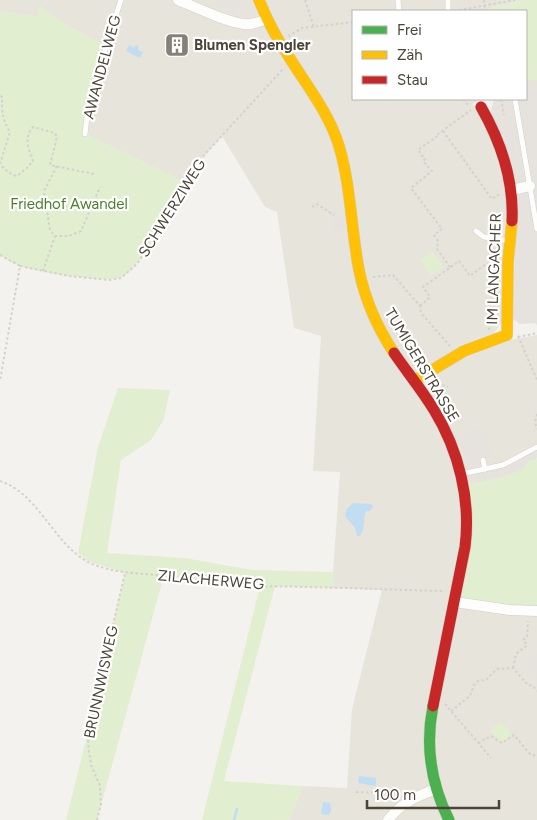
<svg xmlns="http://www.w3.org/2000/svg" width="537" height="820" viewBox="0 0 537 820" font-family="Figtree,sans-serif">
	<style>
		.residential { fill: #e7e4dc }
		.industrial { fill: #e6e2de }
		.green { fill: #e1eecf }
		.parking { fill: #e6e3df }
		.water { fill: #c0ddf1 }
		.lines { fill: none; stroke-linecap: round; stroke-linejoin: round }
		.stream { stroke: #c0ddf1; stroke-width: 2.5 }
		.lane-casing { stroke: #d2d0cb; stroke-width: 6 }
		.street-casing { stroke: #d2d0cb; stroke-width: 11 }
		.fast-casing { stroke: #d3cfc5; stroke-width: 12 }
		.slow-casing { stroke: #d3cfc5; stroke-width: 12 }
		.jam-casing { stroke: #d3cfc5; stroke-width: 12 }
		.path { stroke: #d3d2cc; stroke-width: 2; stroke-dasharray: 2.5 2.5; stroke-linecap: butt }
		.lane { stroke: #fdfdfc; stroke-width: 5 }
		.street { stroke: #fdfdfc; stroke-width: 10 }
		.fast { stroke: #4caf50; stroke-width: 11 }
		.slow { stroke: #ffc107; stroke-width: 11 }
		.jam { stroke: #c62828; stroke-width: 11 }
		.labels { text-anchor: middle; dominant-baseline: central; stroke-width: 4.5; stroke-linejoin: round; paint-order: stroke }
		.poi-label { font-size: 15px; font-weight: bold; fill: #4b4439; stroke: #fff; text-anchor: start }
		.street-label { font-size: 15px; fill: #4b4439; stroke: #fff }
		.park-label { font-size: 15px; fill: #4a7f2a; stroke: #fff }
	</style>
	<rect width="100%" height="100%" fill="#f4f2ee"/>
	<polygon class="residential" points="0,0 524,0 479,8 483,11 353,11 353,99 480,99 473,104 489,132 508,195 502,322 494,333 510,340 537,335 537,820 289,820 303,786 347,788 352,709 382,590 332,588 340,472 313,471 321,336 294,328 277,212 265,207 222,136 197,164 187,183 85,134 106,46 70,27 40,6 38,17 0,11"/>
	<polygon class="industrial" points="524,0 537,0 537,325 535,323 520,324 512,318 516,227 490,115 494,99 526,99 526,11 483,11 478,8"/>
	<g class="green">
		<polygon points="524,0 537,0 537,80 526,81 526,11 487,11 492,6"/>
		<path d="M40,6L70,27L106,46L85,134L187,183C179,202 139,268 122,277C109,284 36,272 20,266C13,264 6,259 0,255V11L38,17Z"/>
		<polygon points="433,251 444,267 431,276 420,260"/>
		<polygon points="118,388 170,390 164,419 151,440 121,460 107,553 185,558 252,570 334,572 332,588 275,586 224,781 303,786 289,820 202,820 260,586 234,584 164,575 97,820 66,820 89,728 125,573 88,561 78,553 98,447"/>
		<path d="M537,458V605L510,604V610L455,602L463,485C482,481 518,478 528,461Z"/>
		<polygon points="501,721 512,734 501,743 490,730"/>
	</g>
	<g class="parking">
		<polygon points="218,0 243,0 236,14 216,5"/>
		<polygon points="526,88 531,121 525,122 527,134 533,133 537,153 530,155 537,195 537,296 520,196 526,194 524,181 517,182 508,127 514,126 510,101 504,102 503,99 526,99"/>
		<polygon points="342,209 345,229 333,231 330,211"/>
		<polygon points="480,426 494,455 471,466 458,436"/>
		<polygon points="537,451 537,458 528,461 525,467 516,472 478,482 476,475 510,466"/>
		<polygon points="537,653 537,680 523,664"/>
	</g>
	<g class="water">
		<polygon points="129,45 134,48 136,45 139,47 138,50 143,52 140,58 126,51"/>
		<path d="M353,503L371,504L373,507L370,511H366C362,519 366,528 360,536H357L355,528L345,516L347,509Z"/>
		<polygon points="359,776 376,778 376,784 375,786 358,783"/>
		<polygon points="323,802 330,803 331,811 329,815 321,814"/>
	</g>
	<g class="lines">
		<polyline class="stream" points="234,820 237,809"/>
		<defs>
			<g id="lane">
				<polyline points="398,0 399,11"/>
				<polyline points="448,11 448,0"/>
				<polyline points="515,99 537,229"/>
				<polyline points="85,134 87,117 106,46 121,0"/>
				<polyline points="476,231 484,237 509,241"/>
				<polyline points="483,460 485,469"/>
				<polyline points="461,474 503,465 537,447"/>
			</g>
			<g id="street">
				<path d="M178,0C196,7 225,22 244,24C252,25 260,22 267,19"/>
				<polyline points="511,190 530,186"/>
				<polyline points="455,602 510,610 537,611"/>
				<path d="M388,820C401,803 417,796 436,789"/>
			</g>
			<path id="fast" d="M433,706C425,746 431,784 449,820"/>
			<g id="slow">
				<path d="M259,0C267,20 277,39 289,57C307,86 329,113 339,146C351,186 351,229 359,270C365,300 377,327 394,353"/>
				<polyline points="414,381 464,351 507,335 508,262 512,221"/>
			</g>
			<g id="jam">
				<path d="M481,107C501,142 514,180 512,221"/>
				<path d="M394,353C407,372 422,390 434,410C459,451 471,500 465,547L433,706"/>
			</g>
		</defs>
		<use href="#lane" class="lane-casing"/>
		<use href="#street" class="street-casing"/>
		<use href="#fast" class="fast-casing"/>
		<use href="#slow" class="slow-casing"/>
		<use href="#jam" class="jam-casing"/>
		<g class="path">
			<polyline points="305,0 314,27"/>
			<polyline points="484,0 485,11"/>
			<polyline points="454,11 515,0"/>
			<polyline points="288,36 302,28 353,22"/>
			<path d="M0,96L2,97C2,113 2,118 10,132L0,164C5,170 10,174 17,176L27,168L33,161C29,149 23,138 33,127L55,133L57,137L50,165L94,174"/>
			<polyline points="463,99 468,105"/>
			<polyline points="501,99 504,115"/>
			<polyline points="443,131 492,199 501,193"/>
			<polyline points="57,166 44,191 50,230 55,236 69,236 81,231 100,187"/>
			<polyline points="312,207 317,204 334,215"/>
			<polyline points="0,255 20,266 0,381"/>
			<polyline points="20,266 69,276 110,280 121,278 137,264 181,198 197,164 207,152 284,68"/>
			<polyline points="450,267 437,249 438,241 434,235 442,229 411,188 432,171 423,161 425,159 418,150 439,135 438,134 471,110"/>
			<polyline points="43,271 55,236"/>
			<polyline points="373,277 393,275 420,306 421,313 450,346"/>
			<polyline points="420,306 430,297 423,287 459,261 470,276 486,264 497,264"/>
			<polyline points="488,330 495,320"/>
			<polyline points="518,336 537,380"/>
			<polyline points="518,337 537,333"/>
			<polyline points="433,382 448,387"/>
			<polyline points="537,414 535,422 537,429"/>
			<path d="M0,481C39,494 53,543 88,562C113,574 140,573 166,576C188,578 211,582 233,584C257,587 281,586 305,587C352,588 398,590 445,591"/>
			<polyline points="513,668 516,654 527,645 523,640 527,637 528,621"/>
			<polyline points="445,704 491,758"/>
			<polyline points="451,711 470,696 474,685 478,681 486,680 497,669 513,668 528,685 533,686 537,691"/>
			<polyline points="478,743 491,736 502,743 514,735 530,754 537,756"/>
			<polyline points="356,792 389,793 394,800"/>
			<polyline points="97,820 101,804 100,786 91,765 88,744 89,728 125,573"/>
		</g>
		<use href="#lane" class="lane"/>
		<use href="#street" class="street"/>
		<use href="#fast" class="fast"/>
		<use href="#slow" class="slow"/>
		<use href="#jam" class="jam"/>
	</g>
	<defs>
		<symbol id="building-square" viewBox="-11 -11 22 22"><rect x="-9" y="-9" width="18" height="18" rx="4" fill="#868178" stroke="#fff"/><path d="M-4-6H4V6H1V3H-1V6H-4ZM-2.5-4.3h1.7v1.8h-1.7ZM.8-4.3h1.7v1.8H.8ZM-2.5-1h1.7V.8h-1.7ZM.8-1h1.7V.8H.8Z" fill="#fff"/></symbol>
	</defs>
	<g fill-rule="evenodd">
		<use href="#building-square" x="163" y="31" width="28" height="28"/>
	</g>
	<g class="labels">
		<g class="poi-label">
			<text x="194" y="45">Blumen Spengler</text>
		</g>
		<g class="street-label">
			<text transform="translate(102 67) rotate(-75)">AWANDELWEG</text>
			<text transform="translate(172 208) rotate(-58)">SCHWERZIWEG</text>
			<text transform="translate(494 269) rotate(-88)">IM LANGACHER</text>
			<text transform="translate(422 365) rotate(59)">TUMIGERSTRASSE</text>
			<text transform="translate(211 580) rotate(5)">ZILACHERWEG</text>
			<text transform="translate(101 682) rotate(-78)">BRUNNWISWEG</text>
		</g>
		<g class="park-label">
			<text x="69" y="204">Friedhof Awandel</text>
		</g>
	</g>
	<rect x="352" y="10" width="175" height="90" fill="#ffffff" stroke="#b7b4b0"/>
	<rect x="362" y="26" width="25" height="8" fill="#4caf50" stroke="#b7b4b0"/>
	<text x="397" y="35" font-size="15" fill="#4b4439">Frei</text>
	<rect x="362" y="51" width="25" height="8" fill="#ffc107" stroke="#b7b4b0"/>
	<text x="397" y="60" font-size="15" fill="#4b4439">Zäh</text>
	<rect x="362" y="76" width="25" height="8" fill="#c62828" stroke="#b7b4b0"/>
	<text x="397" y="85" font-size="15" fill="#4b4439">Stau</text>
	<path d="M367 800v8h132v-8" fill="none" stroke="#4b4439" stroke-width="2.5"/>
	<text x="374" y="800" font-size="15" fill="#4b4439" stroke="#ffffff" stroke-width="4" paint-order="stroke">100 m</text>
</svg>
